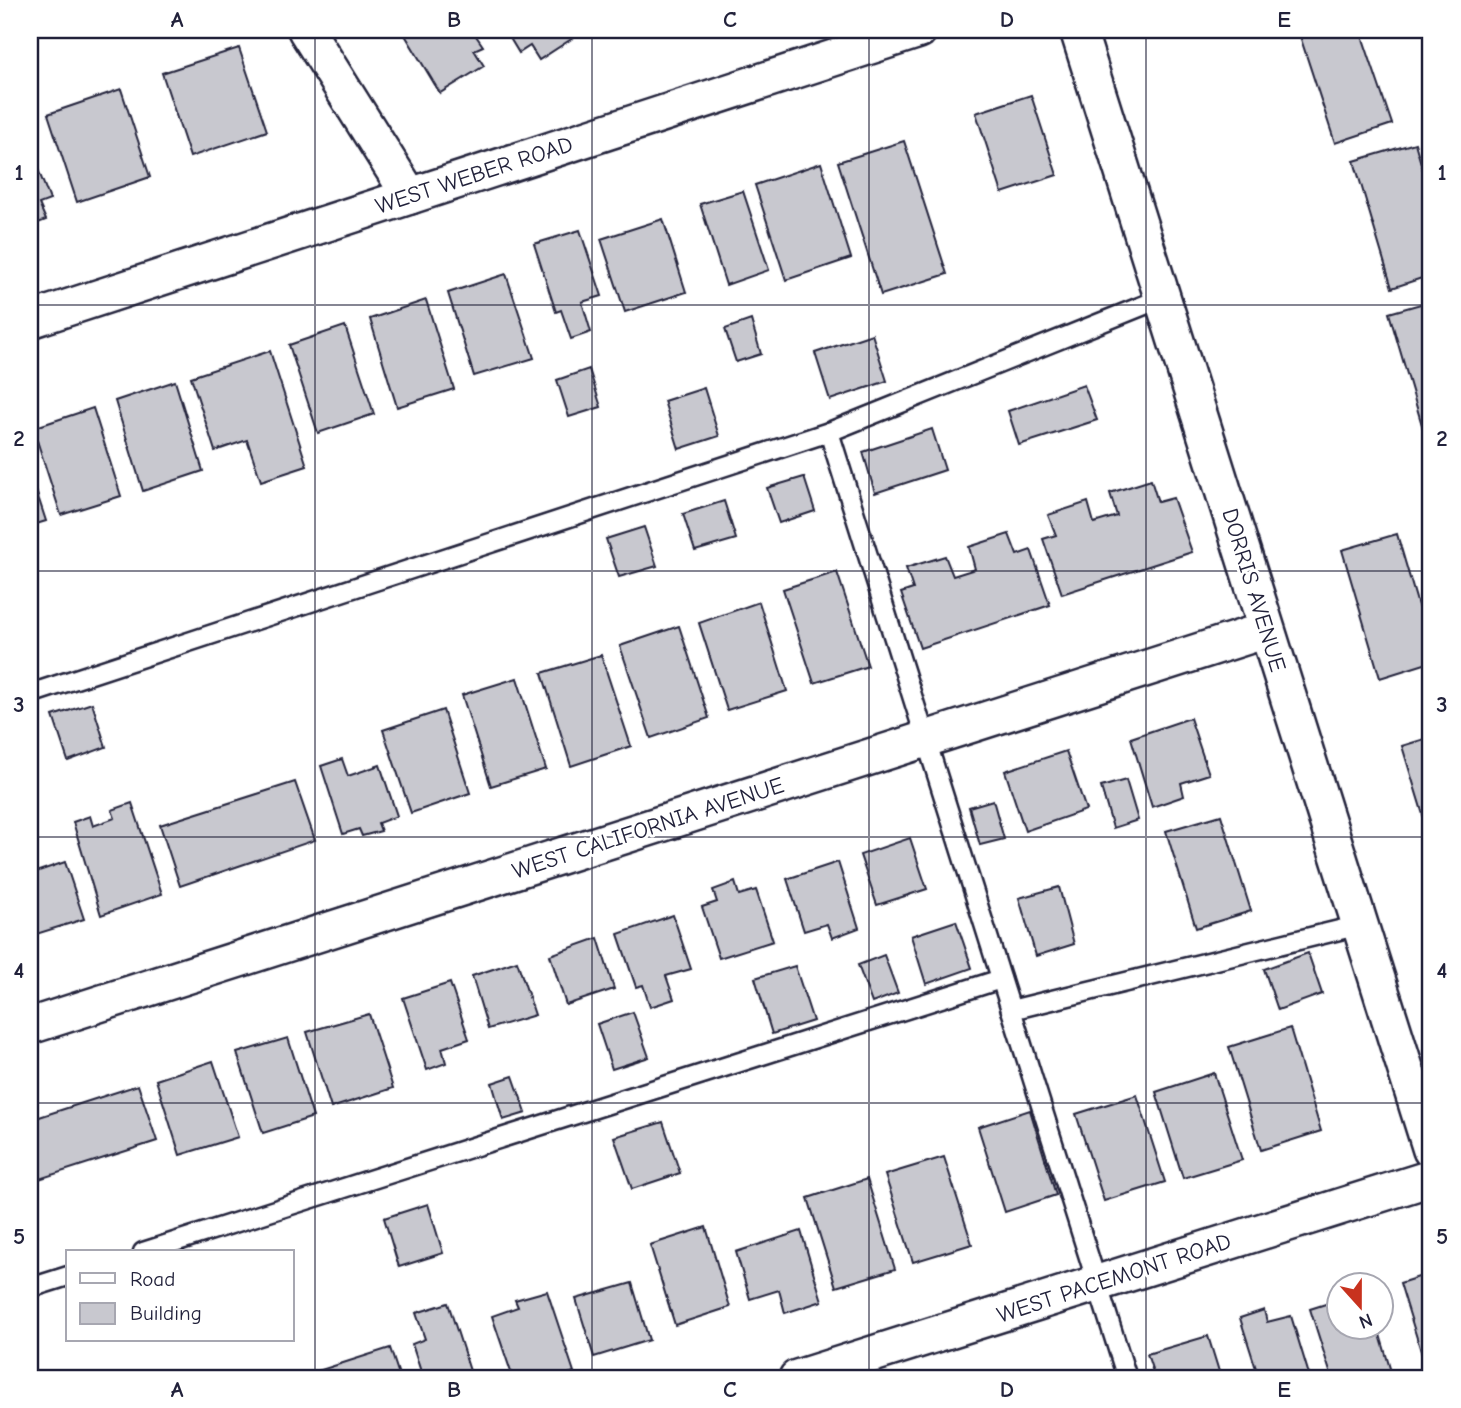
<svg xmlns="http://www.w3.org/2000/svg" width="1461" height="1408" viewBox="0 0 1461 1408" font-family="'Comic Neue',sans-serif">
	<style>
		.building { fill: #c8c8cf; stroke: #22223b; stroke-width: 2 }
		.lines { fill: none; stroke-linecap: round; stroke-linejoin: round }
		.service-casing { stroke: #22223b; stroke-width: 23 }
		.minor-casing { stroke: #22223b; stroke-width: 40 }
		.service { stroke: #fff; stroke-width: 18 }
		.minor { stroke: #fff; stroke-width: 35 }
		.grid { fill: none; stroke: #22223b; stroke-width: 2; stroke-opacity: 0.55 }
		.labels { text-anchor: middle; dominant-baseline: central; stroke-width: 6; stroke-linejoin: round; paint-order: stroke }
		.street-label { font-size: 23px; fill: #22223b; stroke: #fff }
		.neatline { fill: none; stroke: #22223b; stroke-width: 2.5 }
		.grid-label { font-size: 23px; text-anchor: middle; font-weight: bold; fill: #22223b }
	</style>
	<rect width="100%" height="100%" fill="#fff"/>
	<filter id="ink" filterUnits="userSpaceOnUse"><feTurbulence type="fractalNoise" baseFrequency=".0143" numOctaves="2"/><feDisplacementMap in="SourceGraphic" scale="14" xChannelSelector="R" yChannelSelector="G"/><feConvolveMatrix kernelMatrix="1 2 1 2 8 2 1 2 1" color-interpolation-filters="sRGB"/></filter>
	<g filter="url(#ink)">
		<g class="building">
			<polygon points="402,30 472,30 483,46 474,50 484,66 440,93"/>
			<polygon points="505,30 568,30 573,38 539,60 530,46 519,53"/>
			<polygon points="1298,30 1360,30 1392,124 1335,143"/>
			<polygon points="239,48 267,131 190,157 162,73"/>
			<polygon points="121,89 150,177 77,202 48,114"/>
			<polygon points="1031,95 1057,175 1002,193 976,113"/>
			<polygon points="904,141 947,274 881,295 838,162"/>
			<polygon points="1415,143 1431,198 1431,275 1392,288 1354,161"/>
			<polygon points="30,149 50,200 39,204 46,220 30,226"/>
			<polygon points="821,163 851,258 786,280 755,185"/>
			<polygon points="743,191 769,270 726,285 700,204"/>
			<polygon points="663,219 686,292 625,312 601,239"/>
			<polygon points="580,230 602,296 582,302 591,332 571,339 561,310 556,312 534,244"/>
			<polygon points="506,274 534,358 474,376 448,293"/>
			<polygon points="426,300 454,389 397,407 370,319"/>
			<polygon points="1431,301 1431,441 1427,442 1389,313"/>
			<polygon points="751,320 761,354 736,362 725,329"/>
			<polygon points="345,326 374,414 318,433 289,345"/>
			<polygon points="872,334 887,381 830,400 815,353"/>
			<polygon points="270,351 307,466 261,481 247,440 215,451 191,377"/>
			<polygon points="589,369 601,407 569,417 557,380"/>
			<polygon points="175,381 203,471 143,491 115,401"/>
			<polygon points="1084,385 1097,420 1019,445 1008,411"/>
			<polygon points="704,388 719,436 679,449 664,401"/>
			<polygon points="93,408 121,496 61,515 33,428"/>
			<polygon points="932,429 945,470 875,493 863,452"/>
			<polygon points="30,472 46,521 30,526"/>
			<polygon points="804,477 815,511 779,523 767,488"/>
			<polygon points="1151,480 1158,502 1173,498 1192,552 1062,594 1043,539 1056,535 1048,515 1088,502 1094,523 1117,516 1110,493"/>
			<polygon points="724,501 736,539 695,551 683,514"/>
			<polygon points="644,527 657,566 619,577 606,539"/>
			<polygon points="1009,534 1017,555 1031,550 1050,605 920,648 901,593 913,589 906,568 945,556 953,576 975,569 969,547"/>
			<polygon points="1397,534 1431,650 1431,662 1380,678 1342,550"/>
			<polygon points="837,572 868,666 814,683 783,589"/>
			<polygon points="759,602 787,691 727,710 699,623"/>
			<polygon points="679,626 709,718 651,738 620,646"/>
			<polygon points="601,655 631,746 571,766 542,673"/>
			<polygon points="517,678 546,769 491,786 462,695"/>
			<polygon points="92,703 106,747 68,761 53,716"/>
			<polygon points="443,710 470,793 411,813 383,730"/>
			<polygon points="1190,718 1209,774 1181,783 1184,796 1152,807 1131,738"/>
			<polygon points="1431,737 1431,841 1402,746"/>
			<polygon points="1066,751 1086,810 1025,831 1005,771"/>
			<polygon points="342,759 348,776 380,765 397,816 378,823 381,831 362,836 359,829 343,834 321,766"/>
			<polygon points="1126,780 1138,820 1113,828 1101,787"/>
			<polygon points="295,782 315,840 180,886 160,825"/>
			<polygon points="993,800 1004,839 980,845 969,807"/>
			<polygon points="132,803 162,894 101,915 73,822 90,816 93,826 115,818 112,810"/>
			<polygon points="1221,815 1251,911 1196,928 1166,831"/>
			<polygon points="910,838 927,889 877,905 860,855"/>
			<polygon points="65,862 84,919 30,936 30,874"/>
			<polygon points="838,862 859,928 832,938 827,924 804,931 787,879"/>
			<polygon points="735,882 739,895 756,890 773,941 719,958 702,907 717,902 713,890"/>
			<polygon points="1059,887 1074,944 1036,956 1019,898"/>
			<polygon points="673,915 691,969 666,976 674,999 650,1007 643,985 636,987 618,934"/>
			<polygon points="956,921 972,968 926,984 911,936"/>
			<polygon points="598,938 614,989 566,1005 550,955"/>
			<polygon points="1308,953 1322,994 1278,1010 1264,969"/>
			<polygon points="884,955 898,993 872,1003 858,965"/>
			<polygon points="517,961 535,1015 488,1029 472,976"/>
			<polygon points="795,966 813,1021 772,1034 755,978"/>
			<polygon points="450,983 469,1039 442,1048 446,1063 427,1070 403,998"/>
			<polygon points="633,1012 649,1057 612,1069 597,1024"/>
			<polygon points="369,1014 393,1088 331,1108 307,1032"/>
			<polygon points="1290,1028 1321,1131 1261,1150 1229,1047"/>
			<polygon points="288,1038 313,1117 263,1133 237,1053"/>
			<polygon points="213,1061 238,1137 180,1155 156,1080"/>
			<polygon points="1214,1073 1242,1160 1183,1178 1156,1092"/>
			<polygon points="513,1076 526,1113 503,1120 492,1083"/>
			<polygon points="138,1085 157,1141 30,1182 30,1120"/>
			<polygon points="1137,1095 1165,1182 1104,1201 1076,1114"/>
			<polygon points="1030,1110 1056,1195 1005,1212 978,1127"/>
			<polygon points="663,1122 680,1173 632,1189 614,1137"/>
			<polygon points="944,1157 972,1244 913,1262 885,1175"/>
			<polygon points="867,1179 895,1269 836,1287 808,1198"/>
			<polygon points="428,1204 443,1253 399,1267 384,1218"/>
			<polygon points="706,1227 730,1307 675,1325 650,1245"/>
			<polygon points="801,1231 822,1301 785,1313 779,1290 750,1299 736,1252"/>
			<polygon points="1431,1273 1431,1358 1424,1361 1400,1283"/>
			<polygon points="632,1283 649,1340 594,1357 576,1299"/>
			<polygon points="547,1291 574,1372 556,1378 513,1378 492,1316 518,1307 515,1300"/>
			<polygon points="1338,1300 1338,1328 1378,1328 1392,1375 1382,1378 1332,1378 1310,1309"/>
			<polygon points="448,1303 471,1374 459,1378 423,1378 412,1344 425,1339 416,1313"/>
			<polygon points="1264,1310 1267,1322 1291,1316 1310,1378 1259,1378 1240,1318"/>
			<polygon points="1208,1336 1221,1378 1155,1378 1147,1354"/>
			<polygon points="390,1348 400,1378 296,1378"/>
		</g>
		<g class="lines">
			<defs>
				<g id="service">
					<polyline points="829,432 1127,1378"/>
					<polyline points="30,694 829,432 1162,298"/>
					<polyline points="1011,1010 1360,925"/>
					<polyline points="143,1252 1001,979"/>
					<polyline points="30,1288 68,1276"/>
				</g>
				<g id="minor">
					<polyline points="306,30 410,196"/>
					<polyline points="1078,30 1431,1150"/>
					<polyline points="30,320 919,30"/>
					<polyline points="30,1026 1266,630"/>
					<polyline points="797,1378 1431,1178"/>
				</g>
			</defs>
			<use href="#service" class="service-casing"/>
			<use href="#minor" class="minor-casing"/>
			<use href="#service" class="service"/>
			<use href="#minor" class="minor"/>
		</g>
	</g>
	<path class="grid" d="M315,30V1378M592,30V1378M869,30V1378M1146,30V1378M30,305H1431M30,571H1431M30,837H1431M30,1103H1431"/>
	<g class="labels">
		<g class="street-label">
			<text transform="translate(474 175) rotate(-18)">WEST WEBER ROAD</text>
			<text transform="translate(1254 590) rotate(73)">DORRIS AVENUE</text>
			<text transform="translate(648 828) rotate(-18)">WEST CALIFORNIA AVENUE</text>
			<text transform="translate(1114 1278) rotate(-18)">WEST PACEMONT ROAD</text>
		</g>
	</g>
	<rect width="1461" height="1408" fill="none" stroke="#fff" stroke-width="77"/>
	<rect x="66" y="1250" width="228" height="91" fill="#ffffff" stroke="#a7a7b1" stroke-width="2"/>
	<rect x="80" y="1273" width="35" height="10" fill="#ffffff" stroke="#a7a7b1" stroke-width="2"/>
	<text x="130" y="1286" font-size="21" fill="#22223b">Road</text>
	<rect x="80" y="1303" width="35" height="21" fill="#c8c8cf" stroke="#a7a7b1" stroke-width="2"/>
	<text x="130" y="1320" font-size="21" fill="#22223b">Building</text>
	<g transform="translate(1360 1306) rotate(159)"><circle r="33" fill="#ffffff" stroke="#a7a7b1" stroke-width="2"/>
	<path d="M0-5L12 26L0 18L-12 26Z" fill="#c8321e"/>
	<text y="-10" font-size="19" font-weight="bold" text-anchor="middle" fill="#22223b">N</text>
	</g>
	<rect x="38" y="38" width="1384" height="1332" class="neatline"/>
	<g class="grid-label">
		<text x="177" y="27">A</text>
		<text x="454" y="27">B</text>
		<text x="730" y="27">C</text>
		<text x="1007" y="27">D</text>
		<text x="1284" y="27">E</text>
		<text x="19" y="180">1</text>
		<text x="1442" y="180">1</text>
		<text x="19" y="446">2</text>
		<text x="1442" y="446">2</text>
		<text x="19" y="712">3</text>
		<text x="1442" y="712">3</text>
		<text x="19" y="978">4</text>
		<text x="1442" y="978">4</text>
		<text x="19" y="1244">5</text>
		<text x="1442" y="1244">5</text>
		<text x="177" y="1397">A</text>
		<text x="454" y="1397">B</text>
		<text x="730" y="1397">C</text>
		<text x="1007" y="1397">D</text>
		<text x="1284" y="1397">E</text>
	</g>
</svg>
